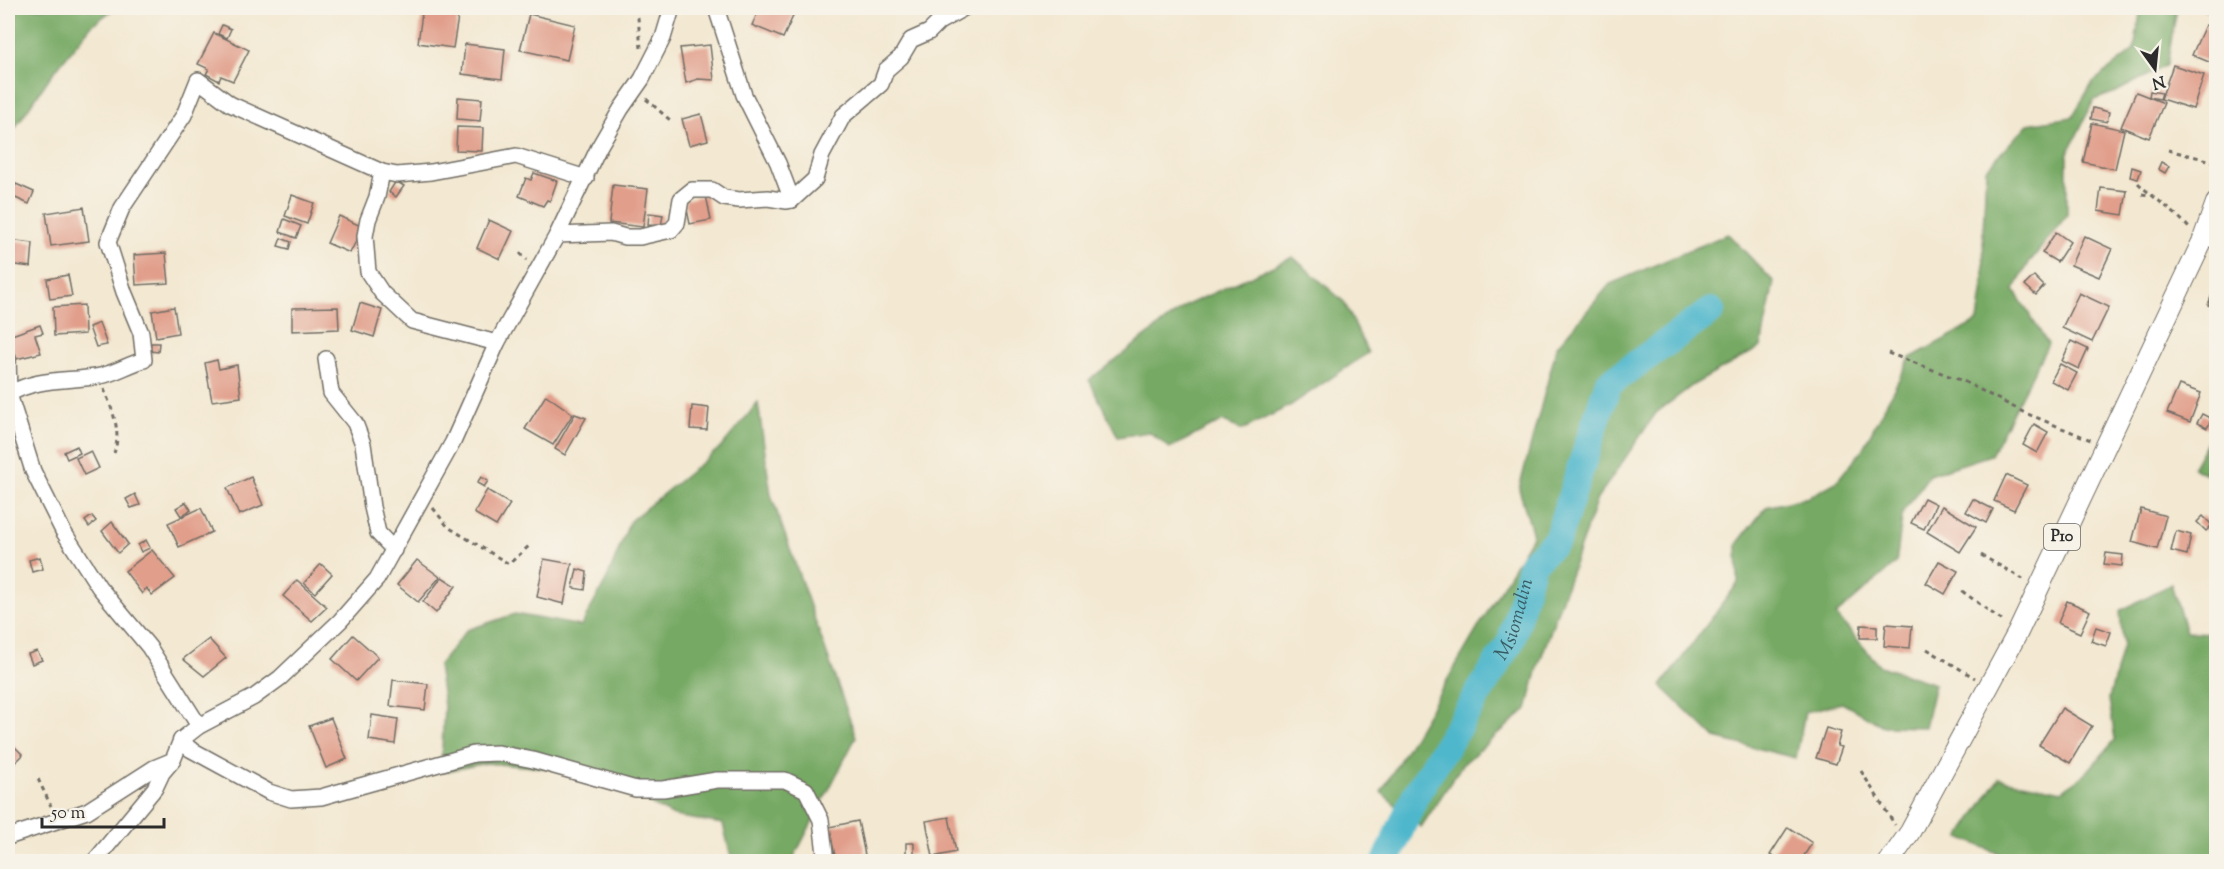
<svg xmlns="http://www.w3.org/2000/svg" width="2224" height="869" viewBox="0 0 2224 869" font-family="'Sorts Mill Goudy',serif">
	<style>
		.forest { fill: #76a964; stroke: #506a48; stroke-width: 1.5 }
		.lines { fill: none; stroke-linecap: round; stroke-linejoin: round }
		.river { stroke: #4fb7cc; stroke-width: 28 }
		.building { fill: #e19f8b }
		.minor-casing { stroke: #716d65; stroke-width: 18 }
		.major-casing { stroke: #716d65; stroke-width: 22 }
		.path { stroke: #716d65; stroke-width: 3; stroke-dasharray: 4.5 4.5; stroke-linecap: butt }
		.minor { stroke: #fff; stroke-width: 15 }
		.major { stroke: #fff; stroke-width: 20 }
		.labels { text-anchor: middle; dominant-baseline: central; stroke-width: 6; stroke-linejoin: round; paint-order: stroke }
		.shield { fill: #f7f3e8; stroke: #686764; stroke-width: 1.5 }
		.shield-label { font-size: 16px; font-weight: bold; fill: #2b2b2b }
		.water-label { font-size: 20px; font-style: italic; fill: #385c63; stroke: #f7f3e8 }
	</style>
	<rect width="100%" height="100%" fill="#f7f3e8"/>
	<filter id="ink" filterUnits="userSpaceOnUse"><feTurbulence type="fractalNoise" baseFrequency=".0167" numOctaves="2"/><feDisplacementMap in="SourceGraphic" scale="12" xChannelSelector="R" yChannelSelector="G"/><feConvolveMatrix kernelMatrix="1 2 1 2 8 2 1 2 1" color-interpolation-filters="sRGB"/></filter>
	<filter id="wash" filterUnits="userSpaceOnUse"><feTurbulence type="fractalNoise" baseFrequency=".008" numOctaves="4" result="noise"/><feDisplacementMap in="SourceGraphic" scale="24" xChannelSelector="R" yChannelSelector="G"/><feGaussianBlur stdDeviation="1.35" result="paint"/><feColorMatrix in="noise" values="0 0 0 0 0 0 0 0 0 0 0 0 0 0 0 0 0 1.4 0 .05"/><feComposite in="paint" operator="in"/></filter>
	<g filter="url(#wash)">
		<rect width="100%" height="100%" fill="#f3e8d1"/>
		<g class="forest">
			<polygon points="8,8 115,8 91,26 50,77 12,132 8,154"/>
			<polygon points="2141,8 2177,8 2167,65 2116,92 2094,100 2067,155 2067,215 2029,263 2014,290 2048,344 1991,455 1929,475 1903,512 1896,563 1836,615 1880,666 1935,684 1925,727 1883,726 1842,703 1805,712 1796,758 1715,738 1661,686 1738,583 1737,544 1766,507 1809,497 1836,482 1862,450 1910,358 1978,321 1984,278 1983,232 1986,169 2028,124 2072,117 2093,82 2134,50"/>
			<polygon points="1728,234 1774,282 1761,347 1693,385 1656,413 1597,499 1539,664 1527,709 1462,765 1421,827 1381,792 1533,535 1519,489 1557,346 1610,284"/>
			<polygon points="1293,257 1344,302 1368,353 1291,405 1242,430 1222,421 1170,448 1149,432 1118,437 1089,380 1187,305"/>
			<polygon points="758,403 771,495 856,737 792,861 732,861 723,824 674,816 586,771 486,763 441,772 444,706 438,666 467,630 515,614 581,626 607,579 630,521 721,447"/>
			<polygon points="2216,426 2216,480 2193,467"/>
			<polygon points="2171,584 2186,632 2216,633 2216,861 2015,861 1960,837 1999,778 2062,791 2086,773 2115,740 2109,699 2123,645 2120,611"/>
		</g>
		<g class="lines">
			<path class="river" id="s1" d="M1386,862L1415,796L1511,641L1532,563L1557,540L1608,384L1711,311"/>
		</g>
		<g id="blocks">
			<g class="building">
				<polygon points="760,8 786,8 795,12 783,38 752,25"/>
				<polygon points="2196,8 2216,8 2216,15"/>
				<polygon points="422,13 458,17 453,48 418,43"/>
				<polygon points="529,14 575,25 567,60 520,50"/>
				<polygon points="222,25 231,29 227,38 218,34"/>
				<polygon points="2205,25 2216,30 2216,59 2214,64 2192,55"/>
				<polygon points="214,33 249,50 233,81 221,76 219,81 206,74 209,69 198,64"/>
				<polygon points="465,44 505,49 502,79 462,74"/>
				<polygon points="710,45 714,80 698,79 686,83 680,48"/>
				<polygon points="2173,65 2204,75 2193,109 2161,99"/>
				<polygon points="2150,91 2162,93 2160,99 2149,97"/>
				<polygon points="2136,92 2164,103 2149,138 2121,127"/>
				<polygon points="458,97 482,99 480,121 457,119"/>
				<polygon points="2093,108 2109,112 2107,122 2091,119"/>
				<polygon points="701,114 708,140 689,145 682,119"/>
				<polygon points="2092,123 2124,130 2115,169 2083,162"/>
				<polygon points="457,127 483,128 482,151 456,150"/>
				<polygon points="2161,162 2169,166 2165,173 2158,169"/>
				<polygon points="2132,167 2141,170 2138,179 2130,177"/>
				<polygon points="534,173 557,181 550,201 547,200 543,206 519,196 526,178 531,180"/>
				<polygon points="396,181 404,186 396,197 389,192"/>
				<polygon points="16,184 34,192 29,204 11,196"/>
				<polygon points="613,185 648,189 643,227 609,223"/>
				<polygon points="2101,188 2127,191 2123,215 2098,211"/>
				<polygon points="292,195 314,203 307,224 285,216"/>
				<polygon points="706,195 711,220 690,224 685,200"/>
				<polygon points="84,207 89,241 51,246 46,213"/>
				<polygon points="649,213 663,215 661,226 648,225"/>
				<polygon points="339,216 363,227 350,253 327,243"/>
				<polygon points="284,219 301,226 296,238 280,232"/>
				<polygon points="489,220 513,231 500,259 477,248"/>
				<polygon points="2056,232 2070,242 2057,262 2042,253"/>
				<polygon points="2084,236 2112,249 2099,277 2071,265"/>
				<polygon points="281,238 291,242 289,249 278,246"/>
				<polygon points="8,240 33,243 31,267 8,264"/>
				<polygon points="166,253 169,283 136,285 134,255"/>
				<polygon points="68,275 72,296 50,299 47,279"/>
				<polygon points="2034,276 2044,286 2036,295 2025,285"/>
				<polygon points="2214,289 2216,290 2216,308 2208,305"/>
				<polygon points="2079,293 2109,307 2092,342 2062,328"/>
				<polygon points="360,303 382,310 374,337 352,330"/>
				<polygon points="84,305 85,334 54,336 53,307"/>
				<polygon points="174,307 178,333 156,337 152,311"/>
				<polygon points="338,307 339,329 292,331 292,308"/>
				<polygon points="99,323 107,345 96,347 89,327"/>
				<polygon points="40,325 43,333 35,335 41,353 16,359 9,336"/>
				<polygon points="2071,341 2088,349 2079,369 2062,361"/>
				<polygon points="151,343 159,343 158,352 150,351"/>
				<polygon points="217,360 219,369 237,365 241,397 212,401 205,363"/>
				<polygon points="2060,364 2077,373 2068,390 2051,381"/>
				<polygon points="2179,385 2201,393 2190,422 2167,413"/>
				<polygon points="546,395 573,414 553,445 525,429"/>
				<polygon points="692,406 709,408 707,430 690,429"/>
				<polygon points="575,414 586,418 565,455 555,449"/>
				<polygon points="2202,414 2212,419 2207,428 2197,423"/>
				<polygon points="2034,424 2048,432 2037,453 2023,445"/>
				<polygon points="77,446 80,453 67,459 64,452"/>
				<polygon points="91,451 99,468 84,475 76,458"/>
				<polygon points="2006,475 2027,485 2014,510 1994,501"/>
				<polygon points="251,477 263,505 239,515 227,488"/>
				<polygon points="481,477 488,481 484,487 477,483"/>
				<polygon points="487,490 510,504 496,526 474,513"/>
				<polygon points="135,494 140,505 131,508 126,499"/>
				<polygon points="1924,498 1936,504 1924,529 1911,523"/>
				<polygon points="1973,499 1993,509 1986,523 1966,512"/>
				<polygon points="186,502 191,510 181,516 176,508"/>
				<polygon points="1942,506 1976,527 1960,552 1927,532"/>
				<polygon points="201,508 212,532 179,547 168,523"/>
				<polygon points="2141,509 2166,516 2157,549 2132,542"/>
				<polygon points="92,516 96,521 89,527 85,521"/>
				<polygon points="2203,516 2212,525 2206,531 2197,522"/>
				<polygon points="112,522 128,544 118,553 102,531"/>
				<polygon points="2176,531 2191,535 2187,555 2171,551"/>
				<polygon points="146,540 150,548 141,552 138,545"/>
				<polygon points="152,550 175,578 152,595 146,588 142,594 125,571"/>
				<polygon points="2106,553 2123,555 2122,566 2104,564"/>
				<polygon points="40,557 43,569 32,572 29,560"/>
				<polygon points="544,559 572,564 564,604 537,597"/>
				<polygon points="417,560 440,577 418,602 397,585"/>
				<polygon points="1939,561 1958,571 1945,594 1926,583"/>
				<polygon points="321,564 332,574 315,593 304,583"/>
				<polygon points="577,569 587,572 585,590 573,588"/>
				<polygon points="442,577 456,586 436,613 423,602"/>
				<polygon points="297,580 327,607 312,621 283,596"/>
				<polygon points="2067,601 2090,611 2080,633 2058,623"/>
				<polygon points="1886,624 1912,626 1910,648 1884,646"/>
				<polygon points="1861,625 1877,626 1877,638 1860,638"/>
				<polygon points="2096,627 2111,632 2106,646 2091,641"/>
				<polygon points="353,635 378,657 356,681 332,659"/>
				<polygon points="209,639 226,658 204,676 183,659"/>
				<polygon points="37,651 42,660 32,664 28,654"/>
				<polygon points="393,680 428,684 425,710 390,706"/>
				<polygon points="2062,708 2092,726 2070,763 2039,745"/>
				<polygon points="372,715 398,719 395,744 369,740"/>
				<polygon points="331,718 347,759 326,768 309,726"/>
				<polygon points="1826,728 1841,732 1837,746 1842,747 1836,764 1816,758"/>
				<polygon points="10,742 23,755 12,766 8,762 8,745"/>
				<polygon points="949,817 956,852 933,857 926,821"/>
				<polygon points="858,821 865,855 836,861 829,827"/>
				<polygon points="1788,827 1812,843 1800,862 1781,862 1770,855"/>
				<rect x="906" y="843" width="8" height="11"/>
				<polygon points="910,857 910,862 890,862 890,860"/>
			</g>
		</g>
	</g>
	<g filter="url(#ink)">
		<use href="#blocks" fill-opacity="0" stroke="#716d65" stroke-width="1.5"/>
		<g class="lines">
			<defs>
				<g id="minor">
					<polyline points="716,8 744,95 778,163 792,200"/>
					<polyline points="382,172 377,197 368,220 365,236 368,272 382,293 412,321 497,343"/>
					<polyline points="557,235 611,233 625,237 640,237 671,230 677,223 681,199 692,190 712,190 724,198 739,200 768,198 787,201 792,200 815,179 822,155 843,116 881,84 886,70 901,57 911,40 929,32 939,22 964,8"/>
					<polyline points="8,357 9,394"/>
					<polyline points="326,359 331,393 355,423 363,444 372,507 378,533 394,550"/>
					<path d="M199,726L149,647L99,587L63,531L33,471L9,394C38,377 69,382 100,376C116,373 129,364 144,360L141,333L124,292L108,242L122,208L184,115L198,80L230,104L382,172L397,175L431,172L516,156L586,178"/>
					<polyline points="181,740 190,749 269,792 291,799 321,797 474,754 498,753 533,760 636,789 663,789 717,780 785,780 806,790 821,820 826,862"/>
					<polyline points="8,837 87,811 154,768 171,761"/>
					<polyline points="94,862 155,788 162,773 173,760 181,740 199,726 254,697 280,678 340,621 377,579 453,442 497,343 557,235 599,147 621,109 642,79 663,38 672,8"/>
				</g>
				<polyline id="major" points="1889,862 1910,832 2018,632 2202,242 2216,203"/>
			</defs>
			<use href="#minor" class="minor-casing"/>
			<use href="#major" class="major-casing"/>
			<g class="path">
				<polyline points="637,8 641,48"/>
				<polyline points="646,99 670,120"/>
				<polyline points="2168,150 2216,162"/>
				<path d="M2138,183C2154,199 2174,210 2189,228"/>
				<polyline points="2142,194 2149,195"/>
				<polyline points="520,253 527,260"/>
				<polyline points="1888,353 1963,381 2023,412 2091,440"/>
				<path d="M104,389C112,409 122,432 114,453"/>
				<polyline points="433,508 448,527 509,564 530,545"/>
				<polyline points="1981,555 2023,579"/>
				<polyline points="1962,591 2004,622"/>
				<polyline points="1927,649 1975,678"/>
				<polyline points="1861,771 1895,825"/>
				<polyline points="38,779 51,806"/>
			</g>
			<use href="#minor" class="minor"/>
			<use href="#major" class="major"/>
		</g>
	</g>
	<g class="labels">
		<rect class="shield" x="2044" y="524" width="36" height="26" rx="4.5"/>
		<g class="shield-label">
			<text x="2062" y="537">P10</text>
		</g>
		<g class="water-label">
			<text stroke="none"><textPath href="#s1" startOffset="276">Msiomalin</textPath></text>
		</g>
	</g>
	<rect width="2224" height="869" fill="none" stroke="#f7f3e8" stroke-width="30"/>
	<g transform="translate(2155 69) rotate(165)" stroke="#f7f3e8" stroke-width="4.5" paint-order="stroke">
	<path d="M0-4.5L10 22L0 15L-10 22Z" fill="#2b2b2b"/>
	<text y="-9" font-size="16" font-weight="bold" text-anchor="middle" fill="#2b2b2b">N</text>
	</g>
	<path d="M42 818v9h122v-9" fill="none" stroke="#2b2b2b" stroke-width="3"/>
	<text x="51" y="818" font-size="18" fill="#2b2b2b" stroke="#f7f3e8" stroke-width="4.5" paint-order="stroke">50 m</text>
</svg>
